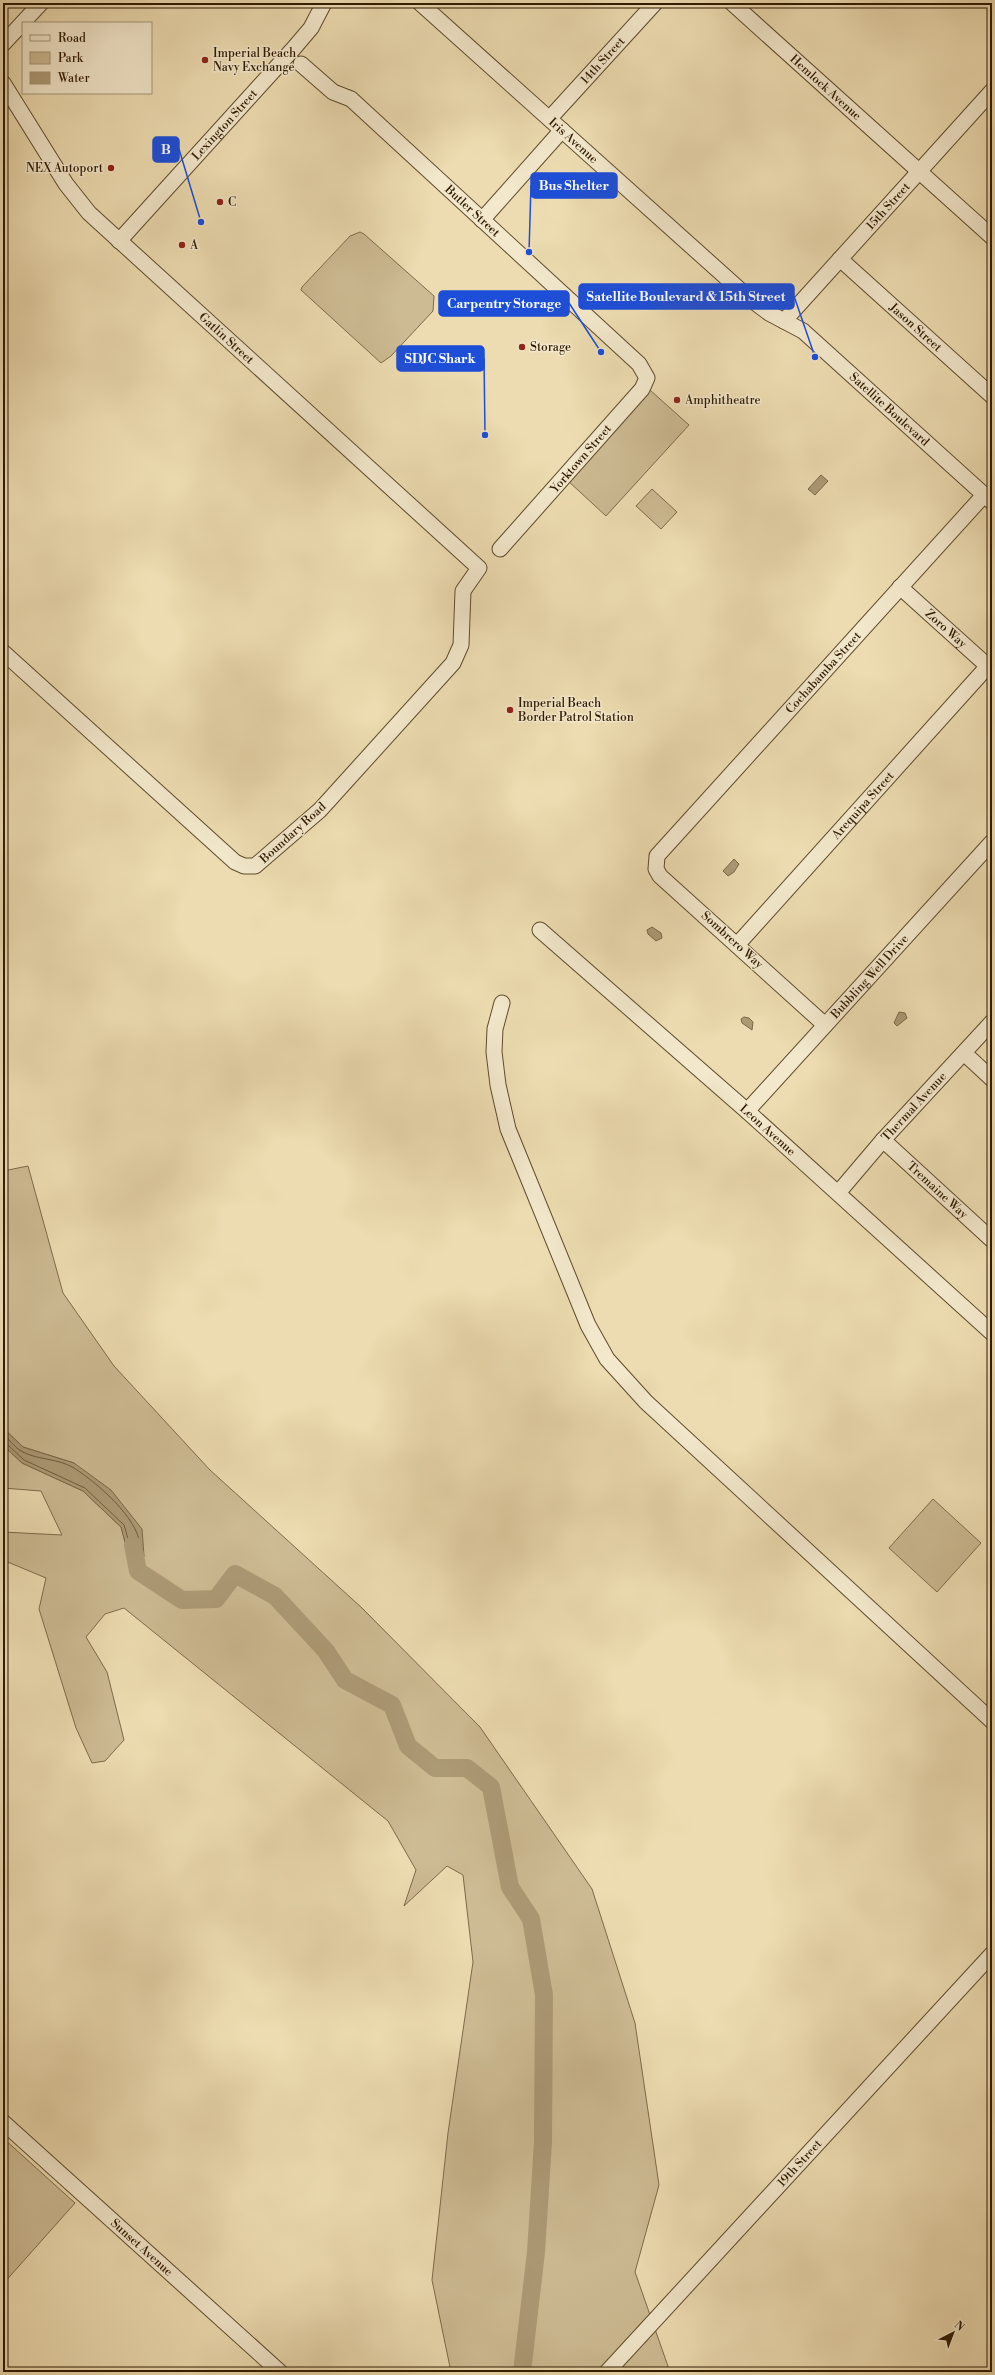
<svg xmlns="http://www.w3.org/2000/svg" width="995" height="2375" viewBox="0 0 995 2375" font-family="'Libre Bodoni',serif">
	<style>
		.green { fill: #cdbb93; stroke: #7e6a4a }
		.water { fill: #ac9a75; stroke: #7a6746 }
		.lines { fill: none; stroke-linecap: round; stroke-linejoin: round }
		.shore { stroke: #6e5a3a; stroke-width: 1 }
		.river { stroke: #ac9a75; stroke-width: 18 }
		.minor-casing { stroke: #5e4a2c; stroke-width: 17 }
		.minor { stroke: #f3e8cc; stroke-width: 15 }
		.poi-dot { fill: #8f2418; stroke: #f3e8cc; stroke-width: 1.5 }
		.labels { text-anchor: middle; dominant-baseline: central; stroke-width: 3; stroke-linejoin: round; paint-order: stroke }
		.poi-label { font-size: 12px; fill: #2f1a00; stroke: #f3e8cc; text-anchor: start }
		.street-label { font-size: 12px; fill: #2f1a00; stroke: #f3e8cc }
		.leader { fill: none; stroke: #1d4ed8; stroke-width: 1.5 }
		.callout-dot { fill: #1d4ed8; stroke: #f3e8cc; stroke-width: 1.5 }
		.callout { fill: #1d4ed8; stroke: #1d4ed8; stroke-width: 1.5 }
		.callout-label { font-size: 13px; text-anchor: middle; font-weight: bold; fill: #fff }
	</style>
	<rect width="100%" height="100%" fill="#eddcb1"/>
	<filter id="stains"><feTurbulence type="fractalNoise" baseFrequency=".005" numOctaves="4"/><feColorMatrix values="0 0 0 0 .2 0 0 0 0 .09 0 0 0 0 .02 0 0 0 .5 -.17"/></filter>
	<radialGradient id="worn" r=".72"><stop offset=".6" stop-color="#630" stop-opacity="0"/><stop offset="1" stop-color="#630" stop-opacity=".3"/></radialGradient>
	<g class="green">
		<polygon points="360,232 364,234 434,296 433,311 391,356 381,363 301,290 302,287 350,236"/>
		<polygon points="650,390 689,425 606,516 567,480"/>
		<polygon points="652,489 677,512 661,529 636,506"/>
		<polygon points="28,1166 63,1293 114,1366 210,1470 362,1608 480,1727 592,1889 635,2023 659,2185 635,2272 670,2372 451,2372 432,2280 448,2133 473,1962 463,1875 447,1866 404,1906 416,1870 388,1821 124,1608 105,1614 86,1637 107,1672 124,1740 105,1761 92,1763 76,1728 39,1609 46,1578 3,1560 3,1532 62,1535 41,1491 3,1488 3,1445 22,1463 83,1491 121,1527 134,1574 144,1556 74,1463 23,1447 3,1428 3,1171"/>
		<polygon points="933,1499 981,1543 937,1592 889,1548"/>
		<polygon points="3,2138 75,2203 3,2284"/>
	</g>
	<g class="water">
		<polygon points="821,475 828,481 815,495 808,489"/>
		<polygon points="734,859 739,864 734,872 728,876 723,871"/>
		<polygon points="652,927 661,933 662,938 656,941 648,934 647,930"/>
		<polygon points="899,1012 905,1013 907,1018 897,1026 894,1023"/>
		<polygon points="744,1017 749,1018 753,1022 752,1030 742,1023 741,1019"/>
		<polygon points="3,1428 23,1447 74,1463 111,1490 142,1529 144,1556 134,1575 121,1527 83,1491 22,1463 3,1445"/>
	</g>
	<g class="lines">
		<path class="shore" d="M3,1434C9,1439 14,1447 21,1451C36,1460 58,1458 74,1468C96,1482 154,1529 137,1560L134,1559L124,1525L85,1488L24,1460L7,1444L3,1443"/>
		<polyline class="river" points="133,1545 138,1571 182,1600 216,1599 235,1574 275,1596 326,1651 345,1680 392,1705 408,1746 435,1768 467,1768 491,1787 510,1887 531,1919 544,1995 543,2142 536,2252 522,2372"/>
		<defs>
			<g id="minor">
				<path id="s1" d="M420,3L749,298L769,313L803,331L992,502"/>
				<path id="s2" d="M732,3L992,237"/>
				<polyline points="3,44 41,3"/>
				<path id="s3" d="M301,64L333,92L351,99L639,364L647,378L642,389L500,549"/>
				<path id="s4" d="M3,83L66,184L89,213L479,568L463,591L461,645L453,663L320,810L255,866H244L235,862L3,652"/>
				<path id="s5" d="M550,118L655,3"/>
				<polyline points="482,220 562,130"/>
				<path id="s6" d="M119,241L294,48L311,28L324,3"/>
				<path id="s7" d="M840,259L992,396"/>
				<path id="s8" d="M784,321L992,91"/>
				<path id="s9" d="M900,587L992,670"/>
				<path id="s10" d="M540,930L747,1111L992,1333"/>
				<path id="s11" d="M737,945L988,666"/>
				<polyline points="502,1003 495,1029 494,1052 498,1085 508,1129 588,1325 607,1359 646,1402 992,1721"/>
				<path id="s12" d="M825,1025L660,876L656,869L657,856L984,495"/>
				<polyline points="964,1053 992,1079"/>
				<path id="s13" d="M747,1111L992,842"/>
				<path id="s14" d="M883,1140L992,1240"/>
				<path id="s15" d="M838,1193L883,1140L992,1022"/>
				<path id="s16" d="M3,2122L280,2372"/>
				<path id="s17" d="M607,2372L992,1954"/>
			</g>
		</defs>
		<use href="#minor" class="minor-casing"/>
		<use href="#minor" class="minor"/>
	</g>
	<g class="poi-dot">
		<circle cx="205" cy="60" r="4"/>
		<circle cx="111" cy="168" r="4"/>
		<circle cx="220" cy="202" r="4"/>
		<circle cx="182" cy="245" r="4"/>
		<circle cx="522" cy="347" r="4"/>
		<circle cx="677" cy="400" r="4"/>
		<circle cx="510" cy="710" r="4"/>
	</g>
	<g class="labels">
		<g class="poi-label">
			<text x="213" y="53">Imperial Beach<tspan x="213" dy="14">Navy Exchange</tspan></text>
			<text x="103" y="168" text-anchor="end">NEX Autoport</text>
			<text x="228" y="202">C</text>
			<text x="190" y="245">A</text>
			<text x="530" y="347">Storage</text>
			<text x="685" y="400">Amphitheatre</text>
			<text x="518" y="703">Imperial Beach<tspan x="518" dy="14">Border Patrol Station</tspan></text>
		</g>
		<g class="street-label">
			<text stroke="none"><textPath href="#s5" startOffset="78">14th Street</textPath></text>
			<text stroke="none"><textPath href="#s2" startOffset="126">Hemlock Avenue</textPath></text>
			<text stroke="none"><textPath href="#s6" startOffset="157">Lexington Street</textPath></text>
			<text stroke="none"><textPath href="#s1" startOffset="206">Iris Avenue</textPath></text>
			<text stroke="none"><textPath href="#s8" startOffset="155">15th Street</textPath></text>
			<text stroke="none"><textPath href="#s3" startOffset="227">Butler Street</textPath></text>
			<text stroke="none"><textPath href="#s7" startOffset="102">Jason Street</textPath></text>
			<text stroke="none"><textPath href="#s4" startOffset="342">Gatlin Street</textPath></text>
			<text stroke="none"><textPath href="#s1" startOffset="622">Satellite Boulevard</textPath></text>
			<text transform="translate(581 459) rotate(-49)">Yorktown Street</text>
			<text stroke="none"><textPath href="#s9" startOffset="62">Zoro Way</textPath></text>
			<text stroke="none"><textPath href="#s12" startOffset="491">Cochabamba Street</textPath></text>
			<text stroke="none"><textPath href="#s11" startOffset="188">Arequipa Street</textPath></text>
			<text transform="translate(293 833) rotate(-42)">Boundary Road</text>
			<text transform="translate(732 940) rotate(42)">Sombrero Way</text>
			<text stroke="none"><textPath href="#s13" startOffset="182">Bubbling Well Drive</textPath></text>
			<text stroke="none"><textPath href="#s15" startOffset="115">Thermal Avenue</textPath></text>
			<text stroke="none"><textPath href="#s10" startOffset="303">Leon Avenue</textPath></text>
			<text stroke="none"><textPath href="#s14" startOffset="74">Tremaine Way</textPath></text>
			<text stroke="none"><textPath href="#s17" startOffset="284">19th Street</textPath></text>
			<text stroke="none"><textPath href="#s16" startOffset="187">Sunset Avenue</textPath></text>
		</g>
	</g>
	<path class="leader" d="M201 222L179 149M529 252L531 185M815 357L794 296M601 352L569 303M485 435L484 358"/>
	<g class="callout-dot">
		<circle cx="201" cy="222" r="4"/>
		<circle cx="529" cy="252" r="4"/>
		<circle cx="815" cy="357" r="4"/>
		<circle cx="601" cy="352" r="4"/>
		<circle cx="485" cy="435" r="4"/>
	</g>
	<g class="callout">
		<rect x="153" y="137" width="26" height="25" rx="4"/>
		<rect x="531" y="173" width="86" height="25" rx="4"/>
		<rect x="579" y="284" width="215" height="25" rx="4"/>
		<rect x="439" y="291" width="130" height="25" rx="4"/>
		<rect x="397" y="346" width="87" height="25" rx="4"/>
	</g>
	<g class="callout-label">
		<text x="166" y="154">B</text>
		<text x="574" y="190">Bus Shelter</text>
		<text x="686" y="301">Satellite Boulevard &amp; 15th Street</text>
		<text x="504" y="308">Carpentry Storage</text>
		<text x="440" y="363">SDJC Shark</text>
	</g>
	<rect width="995" height="2375" fill="none" stroke="#eddcb1" stroke-width="16"/>
	<rect x="4" y="4" width="987" height="2367" fill="none" stroke="#2f1a00" stroke-width="2"/>
	<rect x="8" y="8" width="979" height="2359" fill="none" stroke="#2f1a00"/>
	<rect x="22" y="22" width="130" height="72" fill="#f3e8cc" stroke="#a5967a"/>
	<rect x="30" y="35" width="20" height="6" fill="#f3e8cc" stroke="#a5967a"/>
	<text x="58" y="42" font-size="12" fill="#2f1a00">Road</text>
	<rect x="30" y="52" width="20" height="12" fill="#cdbb93" stroke="#a5967a"/>
	<text x="58" y="62" font-size="12" fill="#2f1a00">Park</text>
	<rect x="30" y="72" width="20" height="12" fill="#ac9a75" stroke="#a5967a"/>
	<text x="58" y="82" font-size="12" fill="#2f1a00">Water</text>
	<g transform="translate(953 2333) rotate(42)" stroke="#f3e8cc" stroke-width="3" paint-order="stroke">
	<path d="M0-3L7 15L0 10L-7 15Z" fill="#2f1a00"/>
	<text y="-6" font-size="11" font-weight="bold" text-anchor="middle" fill="#2f1a00">N</text>
	</g>
	<rect width="100%" height="100%" filter="url(#stains)"/>
	<rect width="100%" height="100%" fill="url(#worn)"/>
</svg>
